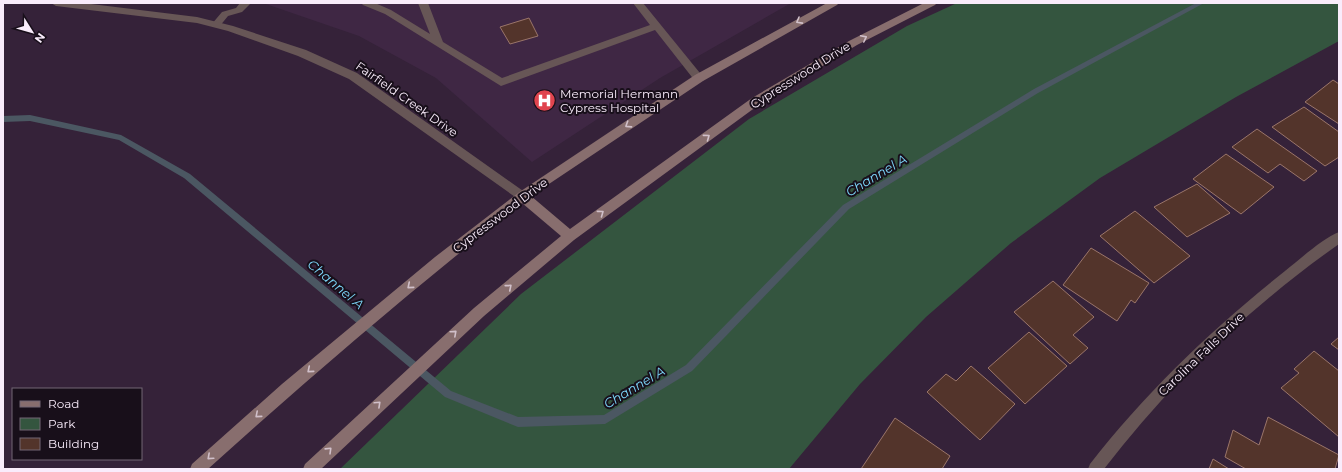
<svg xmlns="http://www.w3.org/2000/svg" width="1342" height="472" viewBox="0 0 1342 472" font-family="Montserrat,sans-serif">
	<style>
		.built { fill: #3f2744 }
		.green { fill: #34553f }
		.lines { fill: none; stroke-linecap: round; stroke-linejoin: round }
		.stream { fill: #4b5762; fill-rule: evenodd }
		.building { fill: #53342b; stroke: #9a756a }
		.lane { fill: #675656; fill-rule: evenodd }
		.street { fill: #675656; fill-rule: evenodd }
		.secondary { fill: #886e6e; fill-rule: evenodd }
		.oneway { stroke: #d1c0ca }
		.labels { text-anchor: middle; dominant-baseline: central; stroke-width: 4; stroke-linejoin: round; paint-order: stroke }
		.street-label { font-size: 12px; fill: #f9ecfb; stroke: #180f1a }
		.poi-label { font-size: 12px; fill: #f9ecfb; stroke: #180f1a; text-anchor: start }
		.water-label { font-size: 13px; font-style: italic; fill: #7dd7fa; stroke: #180f1a }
	</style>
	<rect width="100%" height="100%" fill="#352239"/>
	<polygon class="built" points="263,3 791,3 660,78 532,162 436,78 359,36"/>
	<polygon class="green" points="957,3 1339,3 1339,41 1236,97 1100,178 1011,243 926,317 860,384 789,469 340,469 521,294 749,119 907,26"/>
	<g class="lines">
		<polygon class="stream" points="1196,3 1204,3 1038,93 849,209 692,371 605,424 518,427 445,397 184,178 119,140 30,121 3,122 3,116 30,115 121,135 190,174 451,391 518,417 604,415 686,365 843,205 1034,89"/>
	</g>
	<g class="building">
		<polygon points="529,18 538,36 510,44 500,27"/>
		<polygon points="1333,80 1339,84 1339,124 1305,102"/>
		<polygon points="1304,107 1339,132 1339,157 1325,166 1272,127"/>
		<polygon points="1257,129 1317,171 1304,181 1280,164 1268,173 1232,147"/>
		<polygon points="1226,154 1274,187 1241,214 1193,179"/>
		<polygon points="1197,184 1230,213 1187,237 1154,207"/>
		<polygon points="1135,211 1190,256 1154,283 1100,236"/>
		<polygon points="1091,248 1149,283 1135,303 1131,300 1117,321 1063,285"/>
		<polygon points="1053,281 1094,317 1073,335 1088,348 1070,364 1014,312"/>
		<polygon points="1029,332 1067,366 1025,404 988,368"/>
		<polygon points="1339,337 1339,350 1331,344"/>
		<polygon points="1314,351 1339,371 1339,437 1281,388 1299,373 1294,369"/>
		<polygon points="971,366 1015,404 980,440 927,392 946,374 956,381"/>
		<polygon points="1268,417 1339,455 1335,469 1246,469 1225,457 1233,430 1259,445"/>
		<polygon points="895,418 950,456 942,469 861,469"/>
		<polygon points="1213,459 1229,469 1209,469"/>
	</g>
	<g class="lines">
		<g class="lane">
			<polygon points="240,3 251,3 242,12 228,16 219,27 213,27 211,25 222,12 236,8"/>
			<polygon points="361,3 375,3 391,10 430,34 418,3 428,3 443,42 502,78 650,25 633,3 643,3 704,78 703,81 695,81 655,30 501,86 385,14 363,5"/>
		</g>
		<g class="street">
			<polygon points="51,3 83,3 197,17 233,26 306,50 357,73 526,193 528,196 526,199 522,201 518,199 349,79 298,56 228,31 197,23 56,6"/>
			<path d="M1339,232V244C1251,306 1170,383 1104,469H1088L1090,464C1146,392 1213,328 1285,271C1299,260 1323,238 1339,232Z"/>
		</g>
		<path class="secondary" d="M827,3H839L837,5L703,81L531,196L570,229L752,98L849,41L924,3H937L935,5L857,45L760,104L574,240L484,316L321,469H303L305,464L474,308L561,236L522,203C414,288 310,377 208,469H190L192,464L282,384L435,257L518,193L695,75Z"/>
	</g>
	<defs><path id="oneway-chevron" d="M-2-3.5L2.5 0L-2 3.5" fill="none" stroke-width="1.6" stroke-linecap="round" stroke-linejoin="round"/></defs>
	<g class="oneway">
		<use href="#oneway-chevron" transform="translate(799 21) rotate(151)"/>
		<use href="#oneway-chevron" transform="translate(864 38) rotate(-27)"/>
		<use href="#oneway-chevron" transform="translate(628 125) rotate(147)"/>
		<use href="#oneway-chevron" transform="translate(707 137) rotate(-36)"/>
		<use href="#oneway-chevron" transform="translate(601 213) rotate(-36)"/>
		<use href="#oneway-chevron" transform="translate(410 286) rotate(140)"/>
		<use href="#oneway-chevron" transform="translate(509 287) rotate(-40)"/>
		<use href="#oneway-chevron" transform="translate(454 333) rotate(-42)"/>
		<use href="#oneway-chevron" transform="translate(310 370) rotate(140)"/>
		<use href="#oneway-chevron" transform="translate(378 404) rotate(-43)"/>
		<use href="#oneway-chevron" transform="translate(258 415) rotate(139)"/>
		<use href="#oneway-chevron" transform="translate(329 450) rotate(-44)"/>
		<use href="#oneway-chevron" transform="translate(210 457) rotate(138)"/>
	</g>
	<defs>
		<symbol id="hospital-disc" viewBox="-11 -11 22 22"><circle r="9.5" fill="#e0444e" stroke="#180f1a"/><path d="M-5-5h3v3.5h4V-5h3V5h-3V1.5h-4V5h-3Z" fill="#fff"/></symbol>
	</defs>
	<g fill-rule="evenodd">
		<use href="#hospital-disc" x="532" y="88" width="25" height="25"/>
	</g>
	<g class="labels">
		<g class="street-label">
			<text transform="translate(800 75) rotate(-32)">Cypresswood Drive</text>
			<text transform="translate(407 99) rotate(35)">Fairfield Creek Drive</text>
			<text transform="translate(500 215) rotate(-37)">Cypresswood Drive</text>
			<text transform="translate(1201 354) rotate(-44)">Carolina Falls Drive</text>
		</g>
		<g class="poi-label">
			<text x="560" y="93">Memorial Hermann<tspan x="560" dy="14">Cypress Hospital</tspan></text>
		</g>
		<g class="water-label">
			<text transform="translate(876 175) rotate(-31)">Channel A</text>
			<text transform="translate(336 284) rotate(40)">Channel A</text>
			<text transform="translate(634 387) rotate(-31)">Channel A</text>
		</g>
	</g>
	<rect width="1342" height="472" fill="none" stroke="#f9ecfb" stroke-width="8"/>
	<rect x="12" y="388" width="130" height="72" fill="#180f1a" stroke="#726774"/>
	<rect x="20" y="401" width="20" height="6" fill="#886e6e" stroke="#726774"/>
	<text x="48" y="408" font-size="12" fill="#f9ecfb">Road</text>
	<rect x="20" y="418" width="20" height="12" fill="#34553f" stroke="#726774"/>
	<text x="48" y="428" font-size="12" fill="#f9ecfb">Park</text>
	<rect x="20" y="438" width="20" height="12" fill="#53342b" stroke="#726774"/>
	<text x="48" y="448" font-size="12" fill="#f9ecfb">Building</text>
	<g transform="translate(32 32) rotate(127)" stroke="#180f1a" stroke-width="3" paint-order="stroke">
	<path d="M0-3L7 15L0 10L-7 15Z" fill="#f9ecfb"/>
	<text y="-6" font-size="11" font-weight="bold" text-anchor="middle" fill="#f9ecfb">N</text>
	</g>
</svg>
